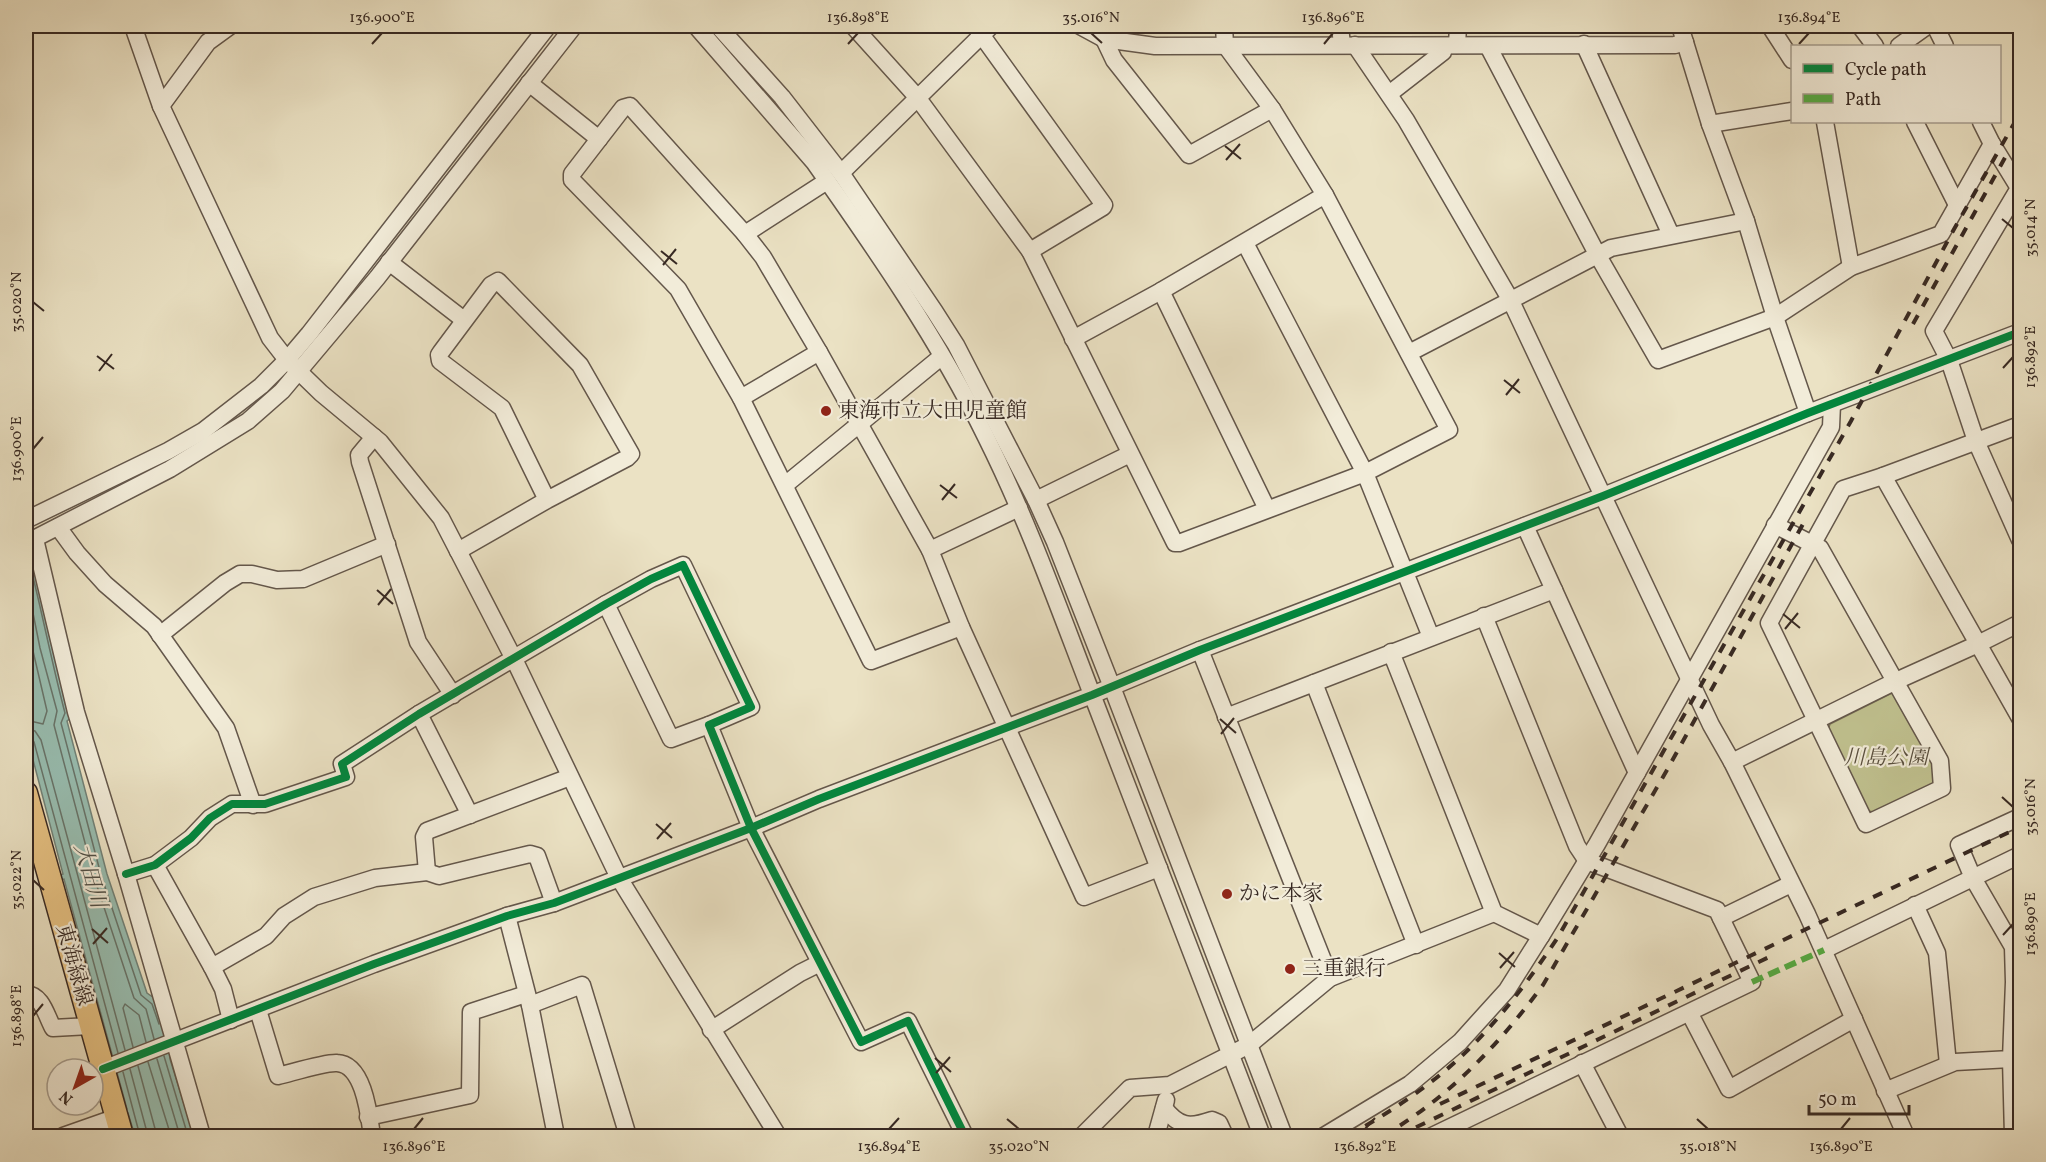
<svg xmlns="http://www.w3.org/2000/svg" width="2046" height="1162" viewBox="0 0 2046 1162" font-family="Vollkorn,'Noto Serif JP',serif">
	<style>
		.green { fill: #c0c18f; stroke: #7c7559; stroke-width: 1.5 }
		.water { fill: #98beb1; stroke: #718278; stroke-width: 1.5 }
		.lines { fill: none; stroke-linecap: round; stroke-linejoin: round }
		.shore { stroke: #68746a; stroke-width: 1.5 }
		.minor-casing { stroke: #64574b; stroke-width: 19 }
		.major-casing { stroke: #372923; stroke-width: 25 }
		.minor { stroke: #f2ecd9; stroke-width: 16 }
		.major { stroke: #e6c182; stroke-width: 22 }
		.rail { stroke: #372923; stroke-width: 4; stroke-dasharray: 10 10; stroke-linecap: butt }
		.quiet { stroke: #55ab43; stroke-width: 6; stroke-dasharray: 12 6; stroke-linecap: butt }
		.cycleway-casing { stroke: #f2ecd9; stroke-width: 11 }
		.cycleway { stroke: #00873e; stroke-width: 8 }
		.ticks { fill: none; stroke: #372923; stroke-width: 2 }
		.poi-dot { fill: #8f2418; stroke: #f2ecd9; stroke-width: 2 }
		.labels { text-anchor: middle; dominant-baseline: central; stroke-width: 4.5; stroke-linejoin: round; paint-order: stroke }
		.poi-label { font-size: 21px; fill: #372923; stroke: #f2ecd9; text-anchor: start }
		.park-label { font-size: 21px; font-style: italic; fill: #594f3e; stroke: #f2ecd9 }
		.street-label { font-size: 21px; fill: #372923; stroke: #f2ecd9 }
		.water-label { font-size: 22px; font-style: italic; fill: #4f4e46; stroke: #f2ecd9 }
		.neatline { fill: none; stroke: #372923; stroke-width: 2 }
		.ticks-label { font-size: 15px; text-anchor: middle; fill: #372923 }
	</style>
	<rect width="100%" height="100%" fill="#ebe2c4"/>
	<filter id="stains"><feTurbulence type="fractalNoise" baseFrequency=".00333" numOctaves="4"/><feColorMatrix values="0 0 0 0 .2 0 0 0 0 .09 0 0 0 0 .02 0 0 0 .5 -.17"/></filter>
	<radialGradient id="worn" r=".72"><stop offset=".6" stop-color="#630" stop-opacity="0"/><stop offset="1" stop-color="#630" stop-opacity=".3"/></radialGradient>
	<polygon class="green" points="1892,693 1896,694 1934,761 1933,784 1874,812 1868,811 1828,730 1830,724"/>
	<polygon class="water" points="26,526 72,717 67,721 107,874 147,993 157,1000 166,1025 170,1059 194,1136 135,1136 128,1113 125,1113 124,1111 127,1109 64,879 59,880 58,876 63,874 26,733"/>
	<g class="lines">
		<g class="shore">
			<path d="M27,553C41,606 51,660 65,713L61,723L101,875L141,995L152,1004L159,1024"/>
			<polyline points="26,578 40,648 57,711 54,725 94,877 134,998 146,1009 154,1039"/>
			<polyline points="26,621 47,711 43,724 26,720"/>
			<polyline points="26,729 35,731 41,740 125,1050"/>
			<polyline points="26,737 31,738 34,742 118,1053"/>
			<polyline points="133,1047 123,1008 125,1004 139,1015 146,1042"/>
			<polyline points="164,1056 188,1136"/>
			<polyline points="157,1059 180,1136"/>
			<polyline points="148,1062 171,1136"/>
			<polyline points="138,1066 157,1136"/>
			<polyline points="130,1069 148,1136"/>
			<polyline points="123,1072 140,1136"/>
		</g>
		<defs>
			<g id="minor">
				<polyline points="133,26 161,106 270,338 287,360 321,393 380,442 441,518 514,659 619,878 778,1136"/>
				<path d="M696,26L814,162C876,250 938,339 986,437C1028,521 1059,609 1093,697C1149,844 1205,991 1262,1136"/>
				<polyline points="718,26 782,97 841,173 935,312 956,345 1036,500 1055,542 1112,687 1284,1136"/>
				<polyline points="853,26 917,97 1030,251 1175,543 1179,543 1365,473 1431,637"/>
				<polyline points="975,26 1104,205 1103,207 1030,251"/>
				<polyline points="1080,26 1104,39 1155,46 1675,45 1685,42"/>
				<polyline points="1107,26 1104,39 1114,60 1189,155 1272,109 1225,45 1224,26"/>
				<polyline points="1340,26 1342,45"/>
				<polyline points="1680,26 1710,124 1746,221 1775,317 1808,413"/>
				<polyline points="1770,26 1792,60"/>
				<polyline points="1860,26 1875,46"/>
				<polyline points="1935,26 1945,46"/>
				<polyline points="1584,44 1671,235"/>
				<polyline points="1355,45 1406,120 1510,299 1711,725 1732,762 1807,914 1906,1136"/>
				<polyline points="1457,45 1458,26"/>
				<polyline points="1488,46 1597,254 1658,360 1775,317 1851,267 1941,234 1992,144 1981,122"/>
				<polyline points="1899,46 1927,26"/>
				<polyline points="529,83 599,139 623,108 630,106 745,234 763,257 819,352 930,550"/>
				<polyline points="1389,94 1443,52"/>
				<polyline points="161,106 208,42 230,26"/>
				<polyline points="1825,122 1851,267"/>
				<polyline points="1915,122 1957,205"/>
				<polyline points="1710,124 1792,111"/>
				<polyline points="599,139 572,174 572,180 678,289 741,398 871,661 961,627"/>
				<polyline points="1992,144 2019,188 1934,331 1949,360 1976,441 2020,540"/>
				<polyline points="841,173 991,26"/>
				<polyline points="745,234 827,181"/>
				<polyline points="1245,243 1365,473 1449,430 1325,195 1272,109"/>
				<polyline points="389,262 464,320"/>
				<polyline points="1161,291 1267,509"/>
				<polyline points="1073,339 1161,291 1325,195"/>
				<polyline points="1409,353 1611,248 1746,221"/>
				<polyline points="741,398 819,352"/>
				<polyline points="2020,425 1883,476 2020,718"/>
				<polyline points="374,437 359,455 360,462 418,642 453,695"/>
				<polyline points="785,485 941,357"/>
				<polyline points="1036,500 1130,454"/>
				<polyline points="1019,508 930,550 961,627 1084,897 1159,868"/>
				<polyline points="26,520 168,451 203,431 261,386 287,360 309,334 548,26"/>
				<polyline points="1775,525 1820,548 1940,761 1942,788 1866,824 1769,623 1843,489 1883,476"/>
				<polyline points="58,527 77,553 105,584 154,626 226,728 253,805"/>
				<polyline points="35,539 76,712 126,874 202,1136"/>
				<polyline points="26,543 170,469 248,421 282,391 377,278 574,26"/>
				<polyline points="458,551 547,500 627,458 631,454 580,365 498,281 491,285 441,352 439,355 440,361 502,408 547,500"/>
				<polyline points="1554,590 1637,773"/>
				<polyline points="606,604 671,739 709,725"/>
				<polyline points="160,635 225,583 240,574 252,574 277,580 303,579 387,544"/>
				<polyline points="1200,650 1330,978"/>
				<polyline points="1391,652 1494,913 1541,936 1597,844 1831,427 1832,404"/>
				<polyline points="1314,683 1416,945"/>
				<polyline points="419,714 470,815"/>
				<polyline points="1226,717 1554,590 1525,526"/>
				<polyline points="1732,762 1896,681 1978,644 2020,623"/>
				<polyline points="155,865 212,967 223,989 231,1020"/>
				<polyline points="427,872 424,837 427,831 570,777"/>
				<polyline points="126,874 155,865 191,838 210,818 232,804 265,804 346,777 342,764 419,714 606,604 651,579 683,565 751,707 709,725 751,828 861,1042 908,1021 965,1136"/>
				<polyline points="1915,905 1937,953 1948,1064"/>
				<polyline points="507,916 530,1005 556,1136"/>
				<polyline points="1721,918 1791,884"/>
				<polyline points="1824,950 2020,855"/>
				<polyline points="212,967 266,936 284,916 314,897 375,878 427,872 439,876 530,854 537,856 554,903"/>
				<path d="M26,994C42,995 46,1015 53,1028L90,1026"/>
				<polyline points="530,1005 582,985 628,1136"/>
				<path d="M258,1010L278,1076C291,1073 325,1062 337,1063C364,1064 369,1115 372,1136"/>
				<polyline points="1690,1014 1729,1089 1854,1019"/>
				<polyline points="711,1030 800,973 820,963"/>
				<polyline points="2011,1059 2013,1136"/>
				<polyline points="1582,1063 1620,1136"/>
				<polyline points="103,1069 374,964 507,916 554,903 751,828 819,799 1092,695 1200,650 1603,496 1808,413 2020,332"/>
				<polyline points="1885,1091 1955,1062 2011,1059 2014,982 2013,947 1973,878 1959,845 2020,817"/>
				<path d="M1164,1108C1179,1127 1189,1128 1212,1120L1219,1123L1225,1136"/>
				<polyline points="368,1117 470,1095 471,1012 526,994"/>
				<polyline points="63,1136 117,1117"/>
				<polyline points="1082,1136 1130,1088 1170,1085 1249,1045 1330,978 1494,913"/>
				<polyline points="1156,1136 1166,1100"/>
				<polyline points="1324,1136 1410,1084 1460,1042 1507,990 1541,936"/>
				<polyline points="1432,1136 1752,982 1717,910 1587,861 1577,846 1484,616"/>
			</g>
			<polyline id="major" points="26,793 122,1136"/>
		</defs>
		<use href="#minor" class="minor-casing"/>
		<use href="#major" class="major-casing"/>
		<use href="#minor" class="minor"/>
		<use href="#major" class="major"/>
		<g class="rail">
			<polyline points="1913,324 2007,154"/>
			<polyline points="1440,1104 2020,827"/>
			<path d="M1348,1136C1392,1111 1435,1083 1470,1048C1504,1014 1532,976 1558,937L1851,421L1953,231L2020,113"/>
			<path d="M1383,1136C1448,1098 1498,1046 1543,985L1667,770L1803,524"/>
			<polyline points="1398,1136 1769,957"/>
		</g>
		<polyline class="quiet" points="1752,982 1824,950"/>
		<defs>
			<g id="cycleway">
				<polyline points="126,874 155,865 191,838 210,818 232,804 265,804 346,777 342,764 419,714 606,604 651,579 683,565 751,707 709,725 751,828 861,1042 908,1021 965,1136"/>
				<polyline points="103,1069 374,964 507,916 554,903 751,828 819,799 1092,695 1200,650 1603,496 1808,413 2020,332"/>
			</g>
		</defs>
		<use href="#cycleway" class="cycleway-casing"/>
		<use href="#cycleway" class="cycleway"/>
	</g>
	<path class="ticks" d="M1091,33L1102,43M372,44L382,33M848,44L858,33M1324,44L1333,33M1799,44L1809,33M1225,146L1241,159M1226,160L1240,144M2002,219L2013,228M661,251L677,264M663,265L676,249M33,302L44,311M97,356L114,369M2003,368L2013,357M99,371L112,354M1504,380L1520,393M1506,395L1519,379M33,449L43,437M940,485L957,498M942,500L955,484M377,590L393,604M378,605L391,589M1783,614L1800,628M1785,629L1798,613M1220,719L1236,733M1221,734L1234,718M2002,797L2013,807M656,824L672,838M657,839L671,823M33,880L44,890M92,929L108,943M2003,935L2013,924M93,944L107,928M1499,953L1515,967M1500,968L1514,952M33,1016L43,1004M935,1058L951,1072M936,1073L950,1057M1007,1119L1019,1129M1697,1119L1708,1129M414,1129L423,1118M889,1129L899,1118M1365,1129L1375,1118M1841,1129L1850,1118"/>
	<g class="poi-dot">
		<circle cx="826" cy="411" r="6"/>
		<circle cx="1227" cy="894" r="6"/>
		<circle cx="1290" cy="969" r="6"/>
	</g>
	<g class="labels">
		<g class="poi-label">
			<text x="838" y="411">東海市立大田児童館</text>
			<text x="1239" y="894">かに本家</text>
			<text x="1302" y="969">三重銀行</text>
		</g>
		<g class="park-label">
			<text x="1886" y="758">川島公園</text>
		</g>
		<g class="street-label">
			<text transform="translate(73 965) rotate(74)">東海緑線</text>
		</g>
		<g class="water-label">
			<text transform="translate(89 876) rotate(74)">大田川</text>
		</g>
	</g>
	<rect width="2046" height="1162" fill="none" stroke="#ebe2c4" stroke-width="66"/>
	<rect x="1791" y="45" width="210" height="78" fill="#f2ecd9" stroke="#a79e90" stroke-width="1.5"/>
	<rect x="1803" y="64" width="30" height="9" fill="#00873e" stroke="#a79e90" stroke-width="1.5"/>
	<text x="1845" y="75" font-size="18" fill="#372923">Cycle path</text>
	<rect x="1803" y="94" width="30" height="9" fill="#55ab43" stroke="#a79e90" stroke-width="1.5"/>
	<text x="1845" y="105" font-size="18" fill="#372923">Path</text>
	<g transform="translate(75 1087) rotate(220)"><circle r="28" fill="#f2ecd9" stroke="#a79e90" stroke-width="1.5"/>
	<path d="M0-4.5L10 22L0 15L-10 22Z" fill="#8f2418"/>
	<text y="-9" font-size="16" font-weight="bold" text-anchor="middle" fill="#372923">N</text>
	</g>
	<path d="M1809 1105v9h100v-9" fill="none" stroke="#372923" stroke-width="3"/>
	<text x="1818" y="1105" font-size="18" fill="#372923" stroke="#f2ecd9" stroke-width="4.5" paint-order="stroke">50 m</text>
	<rect x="33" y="33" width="1980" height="1096" class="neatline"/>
	<g class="ticks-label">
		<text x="382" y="22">136.900°E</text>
		<text x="858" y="22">136.898°E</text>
		<text x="1091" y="22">35.016°N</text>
		<text x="1333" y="22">136.896°E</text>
		<text x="1809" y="22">136.894°E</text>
		<text transform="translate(2030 228) rotate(-90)" y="5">35.014°N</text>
		<text transform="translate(16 302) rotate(-90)" y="5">35.020°N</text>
		<text transform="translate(2030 357) rotate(-90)" y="5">136.892°E</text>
		<text transform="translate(16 449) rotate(-90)" y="5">136.900°E</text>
		<text transform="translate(2030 807) rotate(-90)" y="5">35.016°N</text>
		<text transform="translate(16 880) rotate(-90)" y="5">35.022°N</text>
		<text transform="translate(2030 924) rotate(-90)" y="5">136.890°E</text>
		<text transform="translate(16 1016) rotate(-90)" y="5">136.898°E</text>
		<text x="414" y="1151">136.896°E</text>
		<text x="889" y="1151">136.894°E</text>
		<text x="1019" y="1151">35.020°N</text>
		<text x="1365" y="1151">136.892°E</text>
		<text x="1708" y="1151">35.018°N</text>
		<text x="1841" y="1151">136.890°E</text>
	</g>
	<rect width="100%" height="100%" filter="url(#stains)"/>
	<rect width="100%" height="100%" fill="url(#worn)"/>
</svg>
